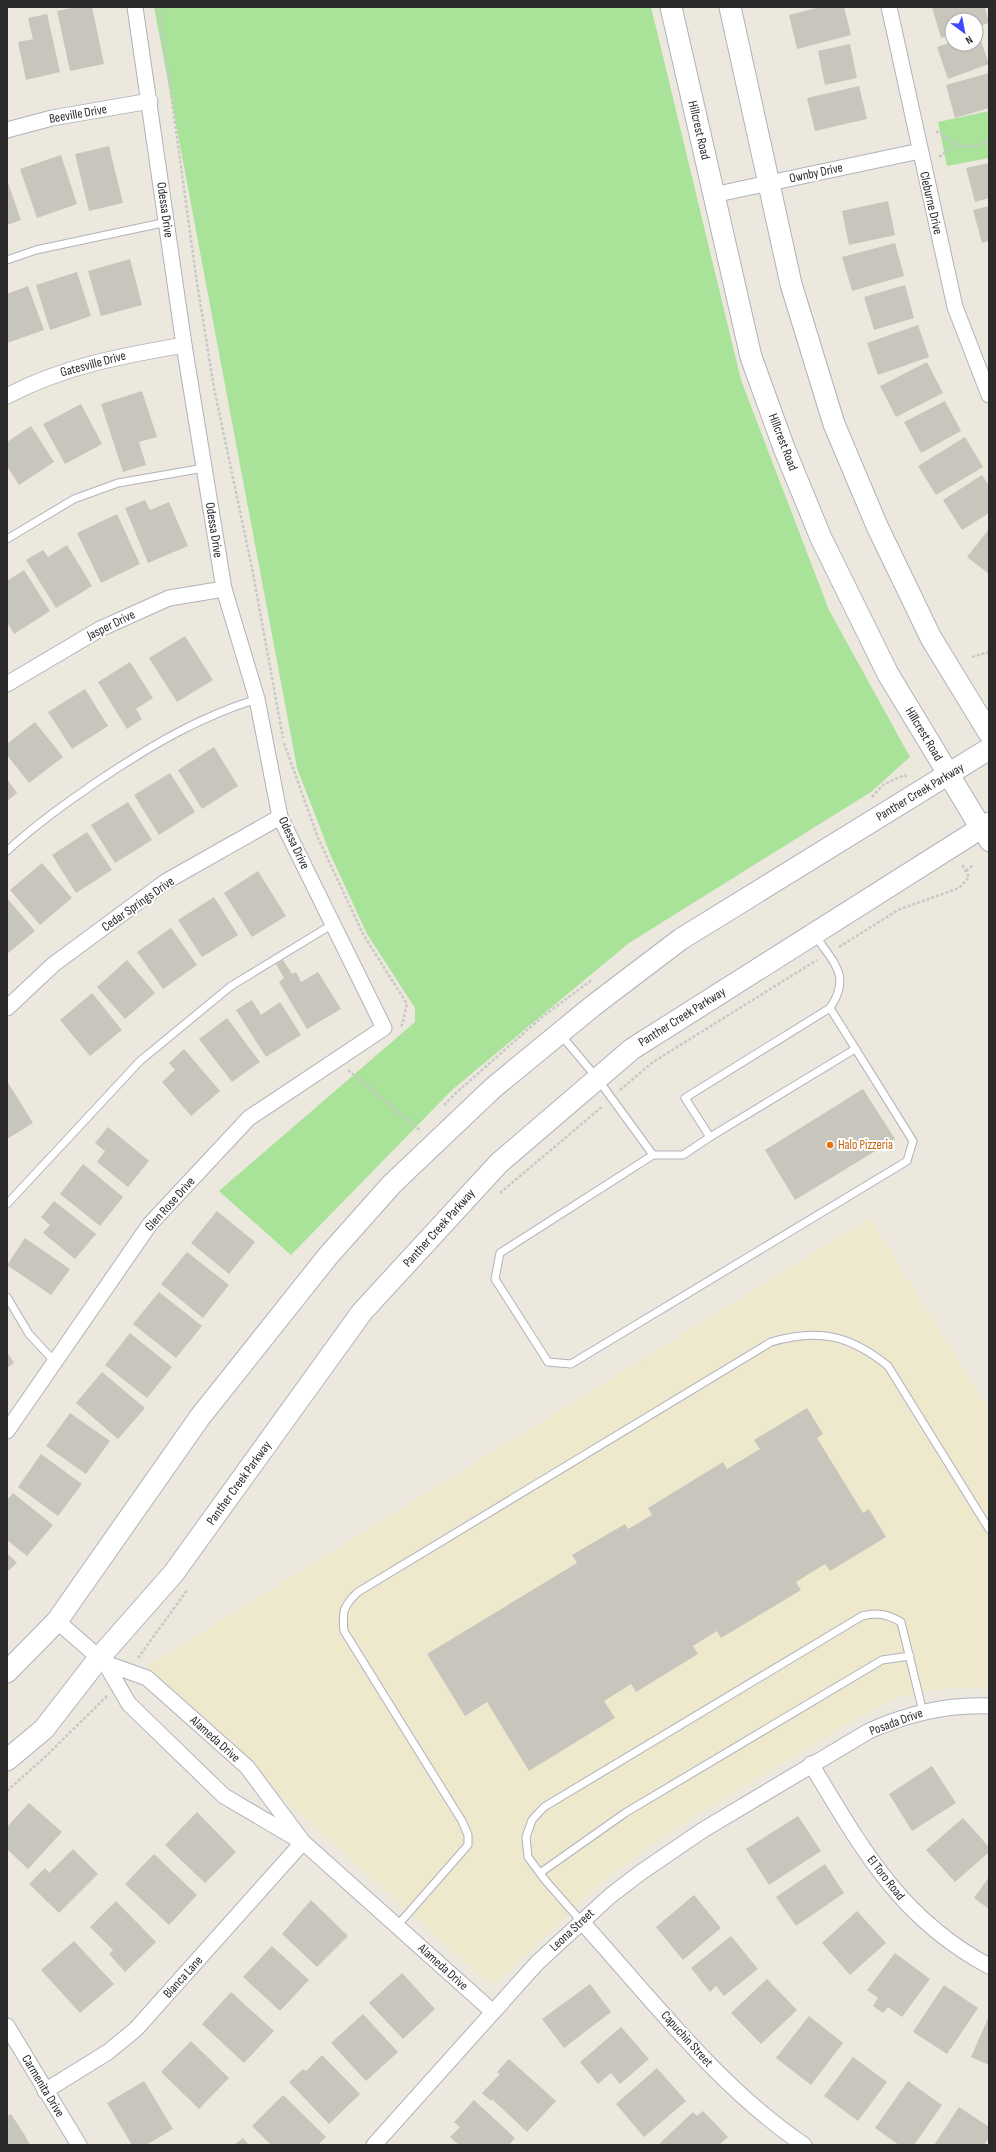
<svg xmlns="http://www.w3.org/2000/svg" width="996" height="2152" viewBox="0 0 996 2152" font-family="'Sofia Sans Condensed',sans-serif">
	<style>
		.education { fill: #eee8cd }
		.green { fill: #a9e39a }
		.building { fill: #c8c5bd }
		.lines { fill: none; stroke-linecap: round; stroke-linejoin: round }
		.service-casing { stroke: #b1b1be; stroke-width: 9 }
		.minor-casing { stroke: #b1b1be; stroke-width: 17 }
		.tertiary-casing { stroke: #b1b1be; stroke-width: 20 }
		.secondary-casing { stroke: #b1b1be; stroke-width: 23 }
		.path { stroke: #c8c8c8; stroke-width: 2.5; stroke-dasharray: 3 2; stroke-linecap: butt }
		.service { stroke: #fff; stroke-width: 7 }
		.minor { stroke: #fff; stroke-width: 15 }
		.tertiary { stroke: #fff; stroke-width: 18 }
		.secondary { stroke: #fff; stroke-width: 21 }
		.food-dot { fill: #e8710a; stroke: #fff; stroke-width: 1.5 }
		.labels { text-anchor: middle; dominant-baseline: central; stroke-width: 4; stroke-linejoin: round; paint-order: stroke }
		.street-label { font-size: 13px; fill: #2b2b2b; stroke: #fff }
		.food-label { font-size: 13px; fill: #c56008; stroke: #fff; text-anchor: start }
	</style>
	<rect width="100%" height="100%" fill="#ede8dd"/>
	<polygon class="education" points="870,1218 989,1410 989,1689 948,1688 899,1697 859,1717 670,1831 596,1887 500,1981 486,1981 270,1787 253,1761 146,1667"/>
	<g class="green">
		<polygon points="154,7 651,7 741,380 829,610 910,757 871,792 629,943 452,1090 291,1255 219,1191 415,1022 415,1008 367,934 331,856 297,768"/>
		<polygon points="989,111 989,158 947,166 938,122"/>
	</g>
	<g class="building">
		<polygon points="76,7 92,7 104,64 70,71 57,11"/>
		<polygon points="820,7 844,7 851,35 797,49 789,15"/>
		<polygon points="932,7 985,7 989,23 976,27 976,20 952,20 952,34 941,38"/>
		<polygon points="47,14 60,72 26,80 18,42 33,39 28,18"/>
		<polygon points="978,32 989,64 948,79 937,47 952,42 952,44 976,44 976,33"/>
		<polygon points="850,44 857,78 825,85 818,51"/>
		<polygon points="989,73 989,108 955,118 946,85"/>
		<polygon points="859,86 867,119 815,131 807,98"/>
		<polygon points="109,146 123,203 89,211 75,154"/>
		<polygon points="61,155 77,204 37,218 20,169"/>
		<polygon points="989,163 989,198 975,202 966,168"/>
		<polygon points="7,180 21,220 7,225"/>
		<polygon points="888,201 895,235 849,245 842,211"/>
		<polygon points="989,206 989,241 982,243 973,210"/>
		<polygon points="895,243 904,276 852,291 842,257"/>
		<polygon points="130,259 142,305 101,316 88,271"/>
		<polygon points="77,272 91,316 50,330 36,285"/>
		<polygon points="905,285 914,318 874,330 864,297"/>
		<polygon points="28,286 44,330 7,343 7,294"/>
		<polygon points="918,325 929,357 878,375 867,343"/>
		<polygon points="927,362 943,393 896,417 880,386"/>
		<polygon points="142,391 157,437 139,442 146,465 123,472 101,404"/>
		<polygon points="945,401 961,431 921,453 904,422"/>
		<polygon points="81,404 102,444 65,464 43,424"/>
		<polygon points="31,426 54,462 19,485 7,466 7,442"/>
		<polygon points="965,437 983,467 936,495 918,466"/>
		<polygon points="982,475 989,486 989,513 962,530 943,500"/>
		<polygon points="145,500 150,510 169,502 188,546 148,563 125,508"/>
		<polygon points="117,514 140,564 101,583 77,533"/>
		<polygon points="989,529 989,574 967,557"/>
		<polygon points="67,545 92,586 56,608 26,560 43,550 48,557"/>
		<polygon points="24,570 50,611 14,634 7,622 7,581"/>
		<polygon points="185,636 213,680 177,702 149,658"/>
		<polygon points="130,662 153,698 136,709 142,719 127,729 98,682"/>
		<polygon points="85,689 108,726 72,749 48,712"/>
		<polygon points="35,722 63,757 29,783 7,755 7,744"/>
		<polygon points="214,747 238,786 202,809 178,770"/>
		<polygon points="170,773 195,812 159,835 134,795"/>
		<polygon points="7,779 17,793 7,801"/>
		<polygon points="128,802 152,840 115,863 91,825"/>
		<polygon points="87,832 112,870 76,893 52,855"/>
		<polygon points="42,863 72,898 40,925 10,890"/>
		<polygon points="258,871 286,916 252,937 224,893"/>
		<polygon points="214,897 238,935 202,957 178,920"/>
		<polygon points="7,898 35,931 7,954"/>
		<polygon points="171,928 197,965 163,989 137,952"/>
		<polygon points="127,960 155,993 125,1019 97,987"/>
		<polygon points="283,960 292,974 296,972 301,982 318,972 341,1009 307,1029 279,982 284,978 276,964"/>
		<polygon points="92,993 122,1030 90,1056 60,1020"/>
		<polygon points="252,1000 261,1015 280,1002 301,1035 266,1057 236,1010"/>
		<polygon points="227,1018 260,1062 232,1082 199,1039"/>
		<polygon points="184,1049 220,1091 191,1116 162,1082 175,1070 169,1063"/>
		<polygon points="7,1081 33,1123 7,1139"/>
		<polygon points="863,1089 895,1139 795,1200 765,1150"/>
		<polygon points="108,1127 149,1161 128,1187 97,1162 105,1151 95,1143"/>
		<polygon points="83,1164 123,1197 100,1226 60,1194"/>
		<polygon points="54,1201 96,1234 75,1259 43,1233 50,1225 41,1217"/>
		<polygon points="217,1211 255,1242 229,1274 191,1243"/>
		<polygon points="25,1238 70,1269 51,1295 7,1265"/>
		<polygon points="187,1252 229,1285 203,1318 161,1284"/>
		<polygon points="159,1292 202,1326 176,1358 133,1324"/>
		<polygon points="130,1333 172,1367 147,1398 105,1365"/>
		<polygon points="7,1352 14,1363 7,1368"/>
		<polygon points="102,1372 145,1408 118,1439 76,1403"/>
		<polygon points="807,1408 823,1434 817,1438 863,1513 869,1509 886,1537 830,1571 825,1564 796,1582 801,1590 721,1638 717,1631 693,1646 698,1654 636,1692 631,1684 604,1701 615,1718 529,1771 487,1702 465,1716 427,1654 577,1563 572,1555 625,1524 628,1529 652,1515 648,1508 723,1462 727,1469 760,1449 754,1440"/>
		<polygon points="70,1413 110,1441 86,1474 46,1446"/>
		<polygon points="41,1454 82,1484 58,1516 18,1487"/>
		<polygon points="13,1493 53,1525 27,1556 7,1540 7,1500"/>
		<polygon points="7,1553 17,1563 7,1572"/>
		<polygon points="932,1766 956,1803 912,1831 889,1794"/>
		<polygon points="29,1803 62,1832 28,1869 7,1849 7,1827"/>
		<polygon points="197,1812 236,1852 205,1883 165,1845"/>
		<polygon points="798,1816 821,1851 769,1885 746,1849"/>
		<polygon points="963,1818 989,1847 989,1852 955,1882 926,1850"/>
		<polygon points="73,1849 98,1874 59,1913 29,1884 45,1868 49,1873"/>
		<polygon points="154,1854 197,1895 169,1925 125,1884"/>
		<polygon points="825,1864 844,1893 796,1926 776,1897"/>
		<polygon points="989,1877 989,1909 974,1898"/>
		<polygon points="694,1895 721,1928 683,1960 656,1927"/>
		<polygon points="311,1900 348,1936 317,1967 282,1934"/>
		<polygon points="116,1901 156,1942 125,1972 109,1954 113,1950 90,1927"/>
		<polygon points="857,1911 886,1943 850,1975 822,1943"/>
		<polygon points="731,1936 758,1969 724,1996 716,1986 710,1992 691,1968"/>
		<polygon points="74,1941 114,1984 80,2013 41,1970"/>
		<polygon points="272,1946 309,1980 280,2011 243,1977"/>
		<polygon points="895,1953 930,1979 902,2017 888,2007 883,2013 873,2006 878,1998 867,1990"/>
		<polygon points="402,1973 435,2009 403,2039 369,2003"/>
		<polygon points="767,1979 797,2010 761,2044 731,2013"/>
		<polygon points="590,1984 611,2012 564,2048 542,2019"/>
		<polygon points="944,1985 978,2008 947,2054 913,2032"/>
		<polygon points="231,1992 274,2031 244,2063 202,2024"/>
		<polygon points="363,2014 398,2052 366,2081 331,2043"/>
		<polygon points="809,2016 843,2043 811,2085 776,2058"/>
		<polygon points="989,2016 989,2065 971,2057"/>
		<polygon points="621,2027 649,2059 620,2084 611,2073 598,2084 580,2062"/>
		<polygon points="191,2041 229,2078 199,2109 161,2072"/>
		<polygon points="322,2055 360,2094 329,2124 289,2082 303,2069 306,2071"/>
		<polygon points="853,2057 887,2082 858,2121 824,2096"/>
		<polygon points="509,2059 556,2101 527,2132 492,2099 491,2101 482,2093 500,2074 497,2072"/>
		<polygon points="657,2068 686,2101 644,2137 616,2104"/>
		<polygon points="144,2081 173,2129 146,2145 132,2145 107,2103"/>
		<polygon points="908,2081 942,2105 914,2145 899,2145 875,2128"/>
		<polygon points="283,2095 326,2137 318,2145 271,2145 252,2126"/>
		<polygon points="474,2100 515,2138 509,2145 459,2145 450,2137 460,2127 454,2122"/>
		<polygon points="959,2107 989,2127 989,2137 984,2145 934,2145"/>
		<polygon points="703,2111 728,2137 719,2145 658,2145 693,2112 697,2116"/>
		<polygon points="11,2114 24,2134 30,2145 7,2145 7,2116"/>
		<polygon points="243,2138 249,2145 234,2145"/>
	</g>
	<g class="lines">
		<defs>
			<g id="service">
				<polyline points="7,260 36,250 167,222"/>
				<polyline points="7,539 74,499 118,483 204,468"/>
				<path d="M7,851C36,824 69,801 101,779C152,745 199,717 257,699"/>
				<path d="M561,1035L597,1078L653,1155L500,1253L495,1279L548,1362L571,1364L907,1161L913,1141L830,1008C852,975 833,963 815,935"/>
				<polyline points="710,1137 855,1049"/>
				<polyline points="653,1155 683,1155 710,1137 685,1098 830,1008"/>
				<polyline points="7,1204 140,1061 231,986 333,924"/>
				<polyline points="7,1297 29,1334 54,1361"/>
				<polyline points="540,1873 625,1813 882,1660 910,1656"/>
				<path d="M581,1921L545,1880L528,1857L526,1837L532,1820L544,1807L862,1616C877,1612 887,1614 901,1622L923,1712"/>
				<path d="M397,1926L468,1845V1835L462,1821L344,1631C342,1612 343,1606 358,1592L771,1342C818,1328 850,1335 888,1366L989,1529"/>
			</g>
			<g id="minor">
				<polyline points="889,7 955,307 989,395"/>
				<polyline points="7,130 52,118 150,101"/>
				<polyline points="713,195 920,151"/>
				<path d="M7,396C64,366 121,356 184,345"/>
				<polyline points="7,684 100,629 169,598 224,589"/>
				<polyline points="7,1008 54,964 165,882 280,817"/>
				<polyline points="7,1431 150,1224 249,1118 384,1028 280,817 257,699 224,589 184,345 135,7"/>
				<polyline points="57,1621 105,1663 147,1678 247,1767 303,1842 493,2012"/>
				<polyline points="105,1663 129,1704 224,1796 297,1839"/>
				<path d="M811,1764C861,1847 900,1919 989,1966"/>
				<path d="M581,1921C650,1997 719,2088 804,2145"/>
				<polyline points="7,2026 79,2145"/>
				<polyline points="45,2091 108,2052 136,2029 303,1842"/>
				<path d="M374,2145L537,1963L610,1896L640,1873L703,1830L869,1731C907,1714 946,1704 989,1706"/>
			</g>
			<polyline id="tertiary" points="981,828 989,842"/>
			<g id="secondary">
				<polyline points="671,7 751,357 784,448 821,538 888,674 981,828"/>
				<polyline points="730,7 791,284 834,424 877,526 931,638 989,733"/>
				<polyline points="7,1672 57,1621 200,1417 328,1256 392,1184 493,1088 594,1005 681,939 989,749"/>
				<polyline points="7,1760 44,1729 99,1658 173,1574 362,1312 499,1163 632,1049 989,823"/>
			</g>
		</defs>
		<use href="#service" class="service-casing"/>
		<use href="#minor" class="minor-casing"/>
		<use href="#tertiary" class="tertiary-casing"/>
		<use href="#secondary" class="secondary-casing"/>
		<g class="path">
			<polyline points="159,7 197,283 214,388 252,568 283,738"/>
			<path d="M936,131C954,143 967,154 989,140"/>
			<polyline points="939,157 956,145"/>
			<polyline points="972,657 989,652"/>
			<polyline points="284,743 318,838 363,934 407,1004 402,1025 400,1027"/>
			<polyline points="872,797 884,784 905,775 907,778"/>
			<polyline points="966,871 973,865"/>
			<polyline points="839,947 898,910 959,888 969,877 962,864"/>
			<polyline points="348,1070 421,1131"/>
			<polyline points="620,1090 653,1062 817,960"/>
			<polyline points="444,1105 457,1092 542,1017 593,979"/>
			<polyline points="500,1193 603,1106"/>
			<polyline points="138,1658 188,1589"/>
			<polyline points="7,1791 45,1757 107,1696"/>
		</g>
		<use href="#service" class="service"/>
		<use href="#minor" class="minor"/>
		<use href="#tertiary" class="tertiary"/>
		<use href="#secondary" class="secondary"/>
	</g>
	<circle class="food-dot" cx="830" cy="1145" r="4"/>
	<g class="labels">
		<g class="street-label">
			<text transform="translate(78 114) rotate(-10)">Beeville Drive</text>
			<text transform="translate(699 130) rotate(77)">Hillcrest Road</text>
			<text transform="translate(816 173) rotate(-12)">Ownby Drive</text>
			<text transform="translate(931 203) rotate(77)">Cleburne Drive</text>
			<text transform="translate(165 210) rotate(82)">Odessa Drive</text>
			<text transform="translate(93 364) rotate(-15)">Gatesville Drive</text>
			<text transform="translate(783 442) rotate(69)">Hillcrest Road</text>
			<text transform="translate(214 530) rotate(81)">Odessa Drive</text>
			<text transform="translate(111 625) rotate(-26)">Jasper Drive</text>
			<text transform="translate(924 734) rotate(59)">Hillcrest Road</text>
			<text transform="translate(920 792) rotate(-31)">Panther Creek Parkway</text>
			<text transform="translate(294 843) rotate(65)">Odessa Drive</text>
			<text transform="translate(138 904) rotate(-35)">Cedar Springs Drive</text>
			<text transform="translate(682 1017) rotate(-32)">Panther Creek Parkway</text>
			<text transform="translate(170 1204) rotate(-48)">Glen Rose Drive</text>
			<text transform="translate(439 1228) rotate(-48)">Panther Creek Parkway</text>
			<text transform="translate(239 1483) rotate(-54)">Panther Creek Parkway</text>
			<text transform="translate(896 1722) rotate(-20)">Posada Drive</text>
			<text transform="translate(215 1739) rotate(42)">Alameda Drive</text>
			<text transform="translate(886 1878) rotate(52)">El Toro Road</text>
			<text transform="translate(572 1930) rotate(-43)">Leona Street</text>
			<text transform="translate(443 1967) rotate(42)">Alameda Drive</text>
			<text transform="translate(183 1977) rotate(-48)">Blanca Lane</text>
			<text transform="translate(687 2039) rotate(48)">Capuchin Street</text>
			<text transform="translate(43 2086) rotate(59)">Carmenita Drive</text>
		</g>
		<g class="food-label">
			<text x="838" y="1145">Halo Pizzeria</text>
		</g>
	</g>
	<rect width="996" height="2152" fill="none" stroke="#2b2b2b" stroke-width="16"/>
	<g transform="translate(964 32) rotate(148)"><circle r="19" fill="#ffffff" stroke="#aaaaaa"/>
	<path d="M0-3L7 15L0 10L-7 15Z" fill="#3e49f9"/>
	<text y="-6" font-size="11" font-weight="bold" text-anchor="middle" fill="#2b2b2b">N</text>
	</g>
</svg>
